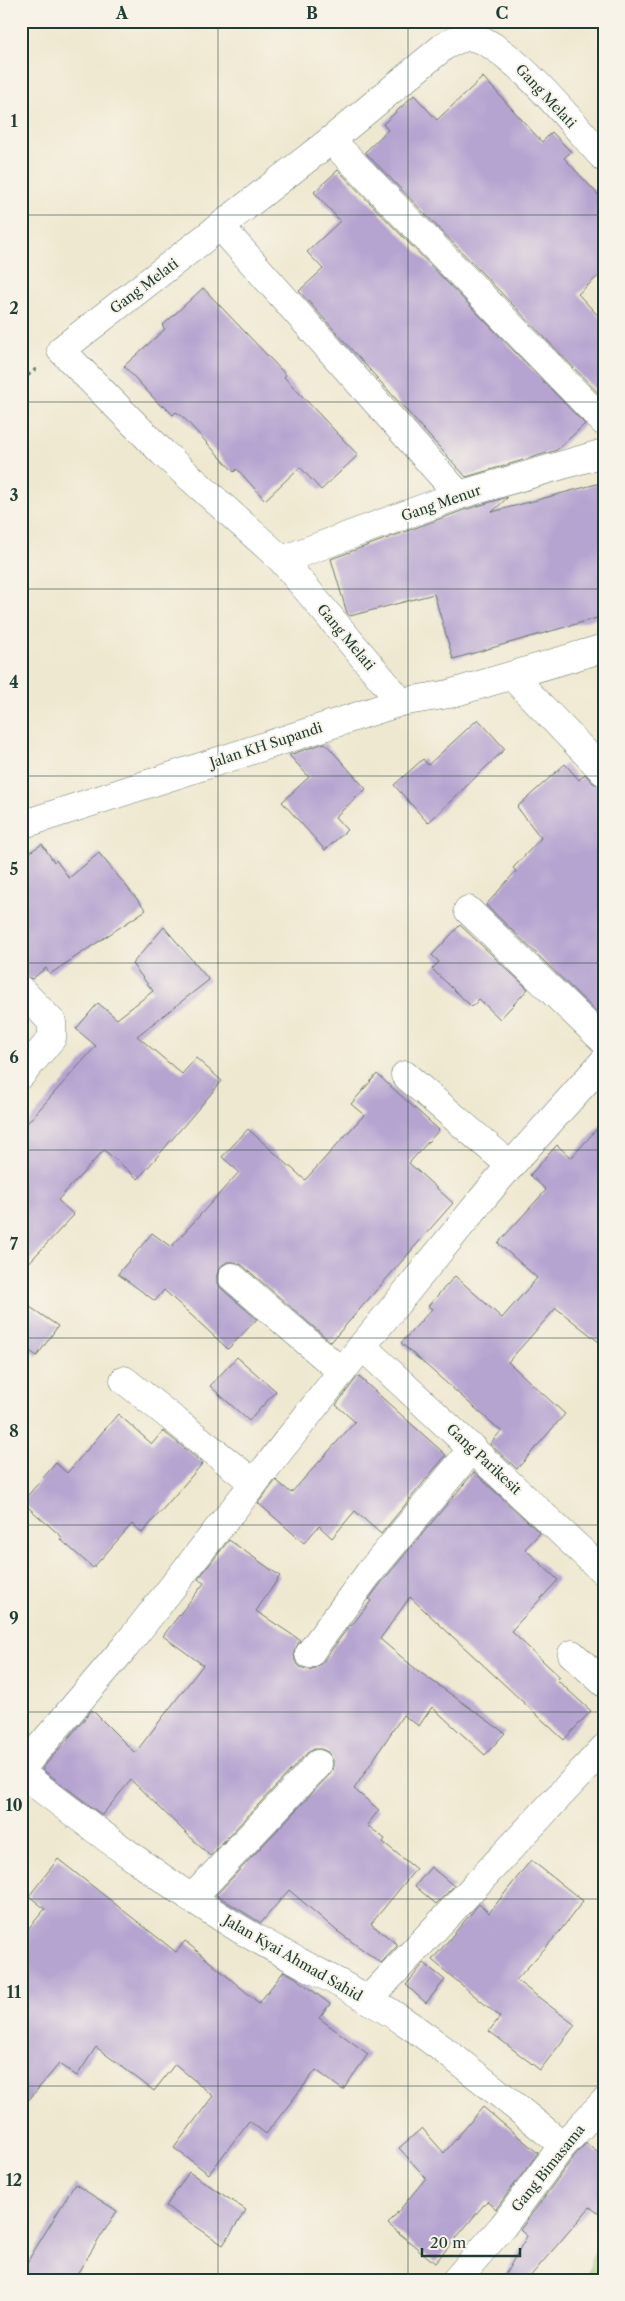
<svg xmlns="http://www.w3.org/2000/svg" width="625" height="2301" viewBox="0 0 625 2301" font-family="'Libre Caslon Text',serif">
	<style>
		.green { fill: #a7cf7a; stroke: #638657 }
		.building { fill: #b5a3d0 }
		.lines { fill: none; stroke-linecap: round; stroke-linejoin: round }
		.minor-casing { stroke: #68796b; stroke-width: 29 }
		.path { stroke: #68796b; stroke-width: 3; stroke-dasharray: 4 4; stroke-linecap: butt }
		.minor { stroke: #fff; stroke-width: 28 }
		.grid { fill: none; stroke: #1f3d34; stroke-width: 1; stroke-opacity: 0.55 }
		.labels { text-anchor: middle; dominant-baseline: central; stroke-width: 4; stroke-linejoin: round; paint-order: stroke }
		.street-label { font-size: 14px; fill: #1f3d34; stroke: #f7f3e8 }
		.neatline { fill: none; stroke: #1f3d34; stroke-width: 2 }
		.grid-label { font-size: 16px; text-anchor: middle; font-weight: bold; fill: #1f3d34 }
	</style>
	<rect width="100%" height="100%" fill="#f7f3e8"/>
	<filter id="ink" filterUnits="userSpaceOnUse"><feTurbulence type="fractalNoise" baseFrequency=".02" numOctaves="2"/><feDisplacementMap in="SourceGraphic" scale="10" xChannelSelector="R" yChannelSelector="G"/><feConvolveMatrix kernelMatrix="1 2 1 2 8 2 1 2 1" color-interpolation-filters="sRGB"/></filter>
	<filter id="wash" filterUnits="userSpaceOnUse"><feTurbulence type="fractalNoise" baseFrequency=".0096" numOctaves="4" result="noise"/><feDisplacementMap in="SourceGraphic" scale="20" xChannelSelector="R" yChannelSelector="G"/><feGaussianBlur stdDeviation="1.12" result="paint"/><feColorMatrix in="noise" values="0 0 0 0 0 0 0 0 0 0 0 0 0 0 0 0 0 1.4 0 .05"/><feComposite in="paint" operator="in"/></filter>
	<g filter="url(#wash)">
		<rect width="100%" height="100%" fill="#efe8d0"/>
		<polygon class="green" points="604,2235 604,2280 586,2280 599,2240"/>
		<g id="blocks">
			<g class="building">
				<polygon points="483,77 542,142 552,132 571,152 564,158 604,201 604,271 578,294 604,322 604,399 365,152 388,130 383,124 414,95 437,120"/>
				<polygon points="338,170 585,424 557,450 466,477 299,291 323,269 307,252 340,221 314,192"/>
				<polygon points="203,288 286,375 284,377 358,455 321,490 300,467 265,500 237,469 234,472 182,416 176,412 173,415 163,405 162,407 124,366 165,329 162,326"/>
				<polygon points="604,482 604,616 453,659 434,594 350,616 347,613 331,559 464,510 508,497 492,512"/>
				<polygon points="478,719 505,749 428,823 394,785 423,759 428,765"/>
				<polygon points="325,743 366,789 335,817 347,830 325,850 282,802 309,777 289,755"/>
				<polygon points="565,764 579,780 585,774 593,783 604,787 604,1019 486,905 516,871 513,868 541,838 517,807"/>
				<polygon points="42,844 54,862 56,860 69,878 99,853 146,910 50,974 46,968 32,979 21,975 21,858"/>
				<polygon points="460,925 528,989 500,1019 479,999 472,1007 432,969 439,962 432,955"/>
				<polygon points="164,927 209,980 137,1036 182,1074 196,1058 222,1081 138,1179 104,1150 58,1200 74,1215 21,1271 21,1130 96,1046 76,1029 98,1003 117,1019 153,991 132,964"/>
				<polygon points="377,1074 439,1130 409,1163 453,1203 331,1342 242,1265 235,1262 227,1262 220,1267 217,1275 217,1283 222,1289 257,1319 228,1349 164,1290 155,1301 118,1274 152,1233 171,1247 239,1172 222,1157 248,1129 305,1180 364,1115 351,1104"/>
				<polygon points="604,1121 604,1346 556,1308 508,1362 565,1414 517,1469 490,1444 501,1431 401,1343 432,1309 428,1306 455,1276 502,1318 537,1278 498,1243 546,1190 530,1175 557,1145 571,1158"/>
				<polygon points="21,1301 58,1326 37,1356 21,1345"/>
				<polygon points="237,1357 276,1391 249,1421 210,1386"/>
				<polygon points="358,1376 446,1455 381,1534 355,1511 332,1538 319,1526 304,1543 258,1503 276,1480 291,1493 355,1422 336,1405"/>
				<polygon points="118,1414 152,1444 163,1431 203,1463 142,1533 132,1524 93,1568 60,1539 62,1537 22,1502 56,1463 67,1473"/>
				<polygon points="474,1472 540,1533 525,1549 558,1580 511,1631 560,1677 557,1680 591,1711 564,1740 410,1597 380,1639 417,1670 505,1733 485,1755 432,1707 419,1726 403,1715 354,1789 379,1810 367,1825 385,1839 383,1842 416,1869 371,1924 398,1945 381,1963 337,1931 289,1890 261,1923 216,1895 329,1775 333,1768 333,1760 328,1752 321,1749 314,1749 307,1753 210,1856 131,1780 102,1815 42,1769 92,1710 135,1753 203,1665 163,1636 204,1583 198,1579 229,1540 280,1576 256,1611 300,1640 294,1652 295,1661 300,1667 308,1670 315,1668 322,1663 350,1625 351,1626 371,1601 369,1599 381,1583"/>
				<polygon points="58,1859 176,1952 185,1941 259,2003 284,1971 296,1978 330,2004 319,2018 368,2054 343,2090 316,2070 266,2134 249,2121 209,2174 174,2148 213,2096 175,2064 154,2091 96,2047 77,2076 59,2064 21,2109 21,1937 45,1909 29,1896"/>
				<polygon points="531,1860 583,1901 556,1936 516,1980 575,2025 540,2070 489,2031 500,2017 432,1960 479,1904 489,1913"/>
				<polygon points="431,1867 454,1886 436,1904 415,1886"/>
				<polygon points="424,1963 445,1980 426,2003 406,1985"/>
				<polygon points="483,2107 538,2153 496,2209 487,2201 435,2263 388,2224 426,2178 399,2148 422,2128 444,2153"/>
				<polygon points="586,2143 604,2158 604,2218 590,2207 527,2280 502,2280 527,2236 520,2230 575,2155"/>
				<polygon points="189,2172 246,2210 223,2245 166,2206"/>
				<polygon points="75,2184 117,2211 73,2280 21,2280 21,2272"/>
			</g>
		</g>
	</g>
	<g filter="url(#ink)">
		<use href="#blocks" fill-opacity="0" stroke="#68796b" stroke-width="1"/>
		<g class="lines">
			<defs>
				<g id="minor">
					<polyline points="331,140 604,422"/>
					<polyline points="221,227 459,495"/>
					<polyline points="282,560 459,495 604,453"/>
					<polyline points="513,677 604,772"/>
					<path d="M401,702L282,560L163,453L61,350L331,140L443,47C452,42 462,36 472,37C510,44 576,128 604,158"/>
					<polyline points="21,825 401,702 449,694 604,648"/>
					<polyline points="468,910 604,1041"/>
					<polyline points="21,990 52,1022 52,1038 21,1075"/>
					<polyline points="405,1075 511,1166"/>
					<polyline points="232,1277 342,1372"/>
					<polyline points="362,1346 604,1572"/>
					<polyline points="124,1380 254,1483"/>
					<polyline points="309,1654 369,1573 473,1448"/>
					<polyline points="572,1654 604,1683"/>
					<polyline points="21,1769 125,1647 362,1346 497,1181 604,1061"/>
					<path d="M21,1773C93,1828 163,1882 240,1929C295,1962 355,1988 408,2024C462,2061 511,2104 563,2145"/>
					<polyline points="191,1899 318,1764"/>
					<polyline points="368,2000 604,1748"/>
					<polyline points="456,2280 503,2226 563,2145 604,2102"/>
				</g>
			</defs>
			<use href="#minor" class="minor-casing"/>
			<polyline class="path" points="21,381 36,369"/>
			<use href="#minor" class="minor"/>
		</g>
	</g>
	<path class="grid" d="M218,21V2280M408,21V2280M21,215H604M21,402H604M21,589H604M21,776H604M21,963H604M21,1150H604M21,1338H604M21,1525H604M21,1712H604M21,1899H604M21,2086H604"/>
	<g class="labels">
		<g class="street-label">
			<text transform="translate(546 96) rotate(47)">Gang Melati</text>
			<text transform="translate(144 286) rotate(-37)">Gang Melati</text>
			<text transform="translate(441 503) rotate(-19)">Gang Menur</text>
			<text transform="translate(346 637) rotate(50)">Gang Melati</text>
			<text transform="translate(266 745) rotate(-18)">Jalan KH Supandi</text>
			<text transform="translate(484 1459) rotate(43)">Gang Parikesit</text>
			<text transform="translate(293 1958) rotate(30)">Jalan Kyai Ahmad Sahid</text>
			<text transform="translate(548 2168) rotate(-51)">Gang Bimasama</text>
		</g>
	</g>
	<rect width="625" height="2301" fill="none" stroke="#f7f3e8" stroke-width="55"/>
	<path d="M422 2248v8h98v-8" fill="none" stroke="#1f3d34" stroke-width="2.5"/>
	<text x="430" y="2248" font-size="15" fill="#1f3d34" stroke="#f7f3e8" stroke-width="4" paint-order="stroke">20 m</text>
	<rect x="28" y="28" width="570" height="2246" class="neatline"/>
	<g class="grid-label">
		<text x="122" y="19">A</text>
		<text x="312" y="19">B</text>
		<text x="502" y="19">C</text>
		<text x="14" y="127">1</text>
		<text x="14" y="314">2</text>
		<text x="14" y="501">3</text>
		<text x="14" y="688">4</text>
		<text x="14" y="875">5</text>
		<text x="14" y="1063">6</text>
		<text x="14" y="1250">7</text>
		<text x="14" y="1437">8</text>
		<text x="14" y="1624">9</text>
		<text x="14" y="1811">10</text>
		<text x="14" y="1998">11</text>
		<text x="14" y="2186">12</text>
	</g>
</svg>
